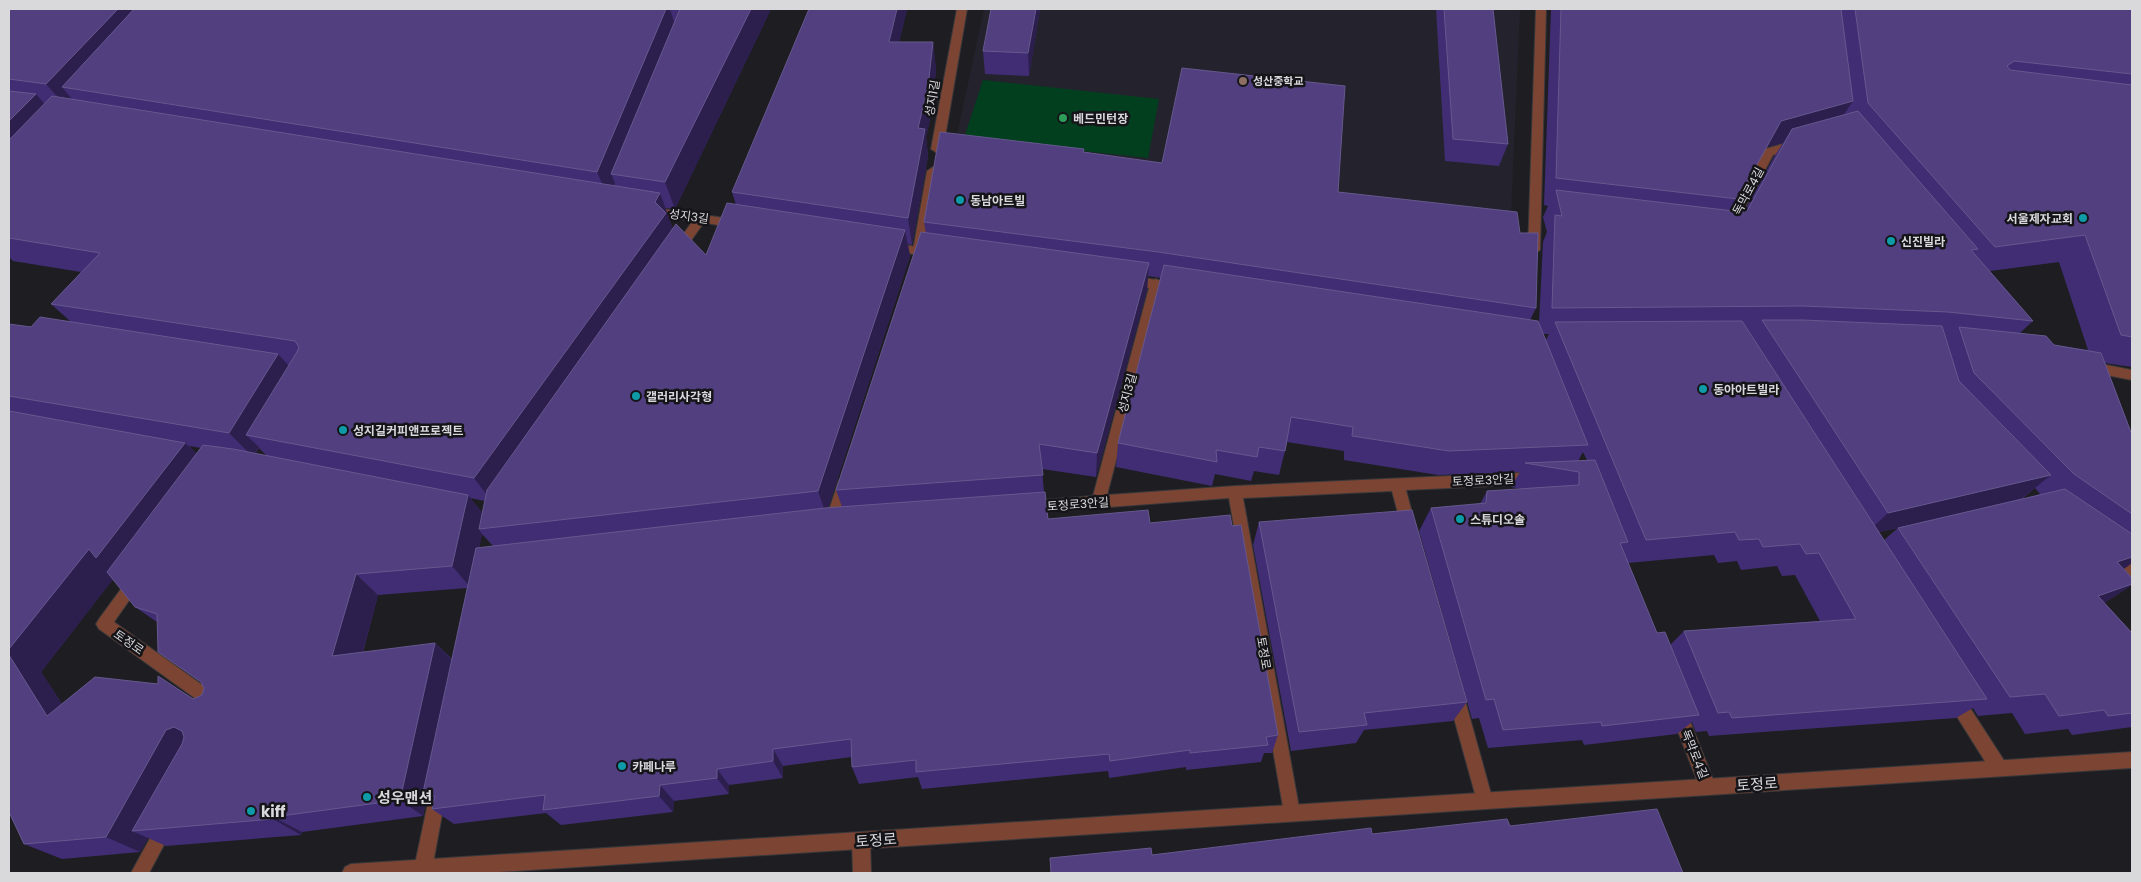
<svg xmlns="http://www.w3.org/2000/svg" width="2141" height="882" viewBox="0 0 2141 882" font-family="Poppins,'Noto Sans KR',sans-serif">
	<style>
		.built { fill: #24232d }
		.green { fill: #023f1f }
		.lines { fill: none; stroke-linecap: round; stroke-linejoin: round }
		.service-casing { stroke: #38383c; stroke-width: 2 }
		.minor-casing { stroke: #38383c; stroke-width: 2 }
		.tertiary-casing { stroke: #38383c; stroke-width: 2 }
		.service { fill: #7c4432; fill-rule: evenodd }
		.minor { fill: #7c4432; fill-rule: evenodd }
		.tertiary { fill: #7c4432; fill-rule: evenodd }
		.wall { fill: #402d74; fill-rule: evenodd }
		.shaded-wall { fill: #2c1f4e }
		.building { fill: #513f7f; stroke: #66588e }
		.education-dot { fill: #8d6e63; stroke: #151519; stroke-width: 2 }
		.leisure-dot { fill: #2e9e5b; stroke: #151519; stroke-width: 2 }
		.culture-dot { fill: #0f9aa8; stroke: #151519; stroke-width: 2 }
		.labels { text-anchor: middle; dominant-baseline: central; stroke-width: 5; stroke-linejoin: round; paint-order: stroke }
		.far-poi-label { font-size: 11px; font-weight: bold; fill: #d9d9dc; stroke: #151519; text-anchor: start }
		.street-label { font-size: 12px; fill: #d9d9dc; stroke: #151519 }
		.poi-label { font-size: 12px; font-weight: bold; fill: #d9d9dc; stroke: #151519; text-anchor: start }
		.near-street-label { font-size: 15px; fill: #d9d9dc; stroke: #151519 }
		.near-poi-label { font-size: 15px; font-weight: bold; fill: #d9d9dc; stroke: #151519; text-anchor: start }
	</style>
	<rect width="100%" height="100%" fill="#1e1e22"/>
	<polygon class="built" points="984,9 1520,9 1511,214 953,154"/>
	<polygon class="green" points="983,80 1159,99 1148,158 964,138"/>
	<g class="lines">
		<defs>
			<g id="service">
				<polygon points="957,9 967,9 943,149 937,153 931,149"/>
				<polygon points="1536,9 1546,9 1540,250 1534,254 1528,250"/>
				<polygon points="1796,140 1802,144 1800,147 1773,155 1733,230 1725,230 1723,227 1765,149"/>
				<polygon points="933,167 939,171 925,250 919,254 913,250 927,171"/>
				<polygon points="701,214 707,218 705,221 682,253 674,253 672,250 674,247 697,215"/>
				<polygon points="1156,279 1160,281 1162,284 1107,495 1235,486 1535,472 1540,474 1542,478 1540,482 1535,484 1406,490 1416,528 1414,532 1409,534 1404,532 1402,528 1392,491 1243,498 1300,813 1298,819 1292,821 1286,819 1284,813 1229,498 1030,513 1025,511 1023,507 1025,503 1030,501 1093,496 1150,284 1152,281"/>
				<polygon points="845,477 850,479 852,483 839,522 837,526 832,528 827,526 825,522 838,483 840,479"/>
				<polygon points="2113,551 2132,563 2132,577 2108,562 2106,557 2108,552"/>
				<polygon points="137,572 142,574 144,579 114,622 222,699 224,704 222,709 216,712 210,709 99,629 96,624 99,619 132,574"/>
				<polygon points="1455,686 1461,688 1463,693 1493,801 1491,807 1485,809 1479,807 1477,801 1447,693 1449,688"/>
				<polygon points="1955,691 1961,694 2005,762 2007,768 2005,774 1999,776 1993,774 1949,704 1947,699 1949,694"/>
				<polygon points="1678,703 1684,706 1716,787 1714,793 1708,795 1702,793 1670,711 1672,706"/>
				<polygon points="438,785 444,787 446,793 432,869 430,873 416,873 414,869 430,793 432,787"/>
				<polygon points="166,818 172,820 174,826 149,873 131,873 160,820"/>
				<polygon points="861,832 867,835 870,841 871,873 853,873 852,841 855,835"/>
			</g>
			<g id="minor">
				<polygon points="650,207 738,220 744,224 738,228 646,214 644,211 646,208"/>
				<polygon points="890,243 933,249 939,253 933,257 886,250 884,247 886,244"/>
				<polygon points="1130,276 1178,283 1182,285 1184,288 1182,291 1178,293 1126,284 1124,281 1126,278"/>
				<polygon points="2091,362 2132,370 2132,380 2086,371 2084,367 2086,363"/>
			</g>
			<polygon id="tertiary" points="2132,752 2132,768 483,873 342,873 345,867 351,864"/>
		</defs>
		<use href="#service" class="service-casing"/>
		<use href="#minor" class="minor-casing"/>
		<use href="#tertiary" class="tertiary-casing"/>
		<use href="#service" class="service"/>
		<use href="#minor" class="minor"/>
		<use href="#tertiary" class="tertiary"/>
	</g>
	<g class="wall">
		<path d="M9,9H771L675,209L665,208L673,229L706,255L736,205L732,192L907,9L899,42H933L936,70L931,115L926,137L928,156L912,245L908,244L910,256L828,508L842,507L836,490L926,233L924,222L1084,149V152L1338,192L1520,233L1536,308L1530,320L1539,324L1543,242L1547,232L1543,217L1548,206L1544,205L1551,9H2132V367L2105,363L2132,435V563L2124,569L2132,578V585L2104,603L2132,633V727L2072,735L2068,729L2025,734L2012,713L1978,716L1973,708L1956,718L1709,736L1707,731L1696,732L1692,722L1677,734L1584,745L1582,740L1488,748L1479,718L1472,719L1419,531L1431,508L1480,504L1487,491L1522,489L1511,487L1520,472L1438,475L1344,460V451L1287,442L1285,451L1279,475L1254,471L1251,481L1215,474L1212,486L1116,467L1118,443L1161,278L1148,276L1147,290L1096,477L1042,469L1044,492L1048,519L1150,523L1278,735L1272,753H1264L1261,762L1186,770V767L1109,778L1108,771L922,789L918,777L859,784L852,767L851,757L783,766V778L729,785V794L674,801L673,812L561,825L546,813L454,824L432,809L433,805L426,800L423,816L302,832L301,835L166,846L148,838L140,852L62,859L24,844L9,812V324L31,327L70,321L51,304L81,272L13,261L9,257ZM1783,143L1774,157L1744,212L1731,211L1738,199L1766,147ZM2059,262L2088,350L2054,345L2020,333L2033,321L1990,271ZM1543,334H1549L1546,340ZM189,446L201,448L197,454ZM259,448L267,456L255,454ZM1583,452L1587,460L1578,461ZM2035,488L2040,494L2022,499ZM470,498L485,501L482,513ZM1898,528L1884,540L1879,532ZM482,534L493,546L479,548ZM1714,555L1718,563L1737,561L1741,570L1777,566L1782,576L1795,575L1820,621L1684,631L1670,645L1657,633L1628,563ZM113,579L135,607L157,622L201,682L204,688L202,695L194,699L158,684L62,704L41,672ZM467,588L452,659L435,643L363,652L378,595Z"/>
		<polygon points="1040,9 1029,76 985,74 983,51"/>
		<polygon points="1436,9 1493,9 1508,144 1499,166 1445,161"/>
		<polygon points="1259,522 1467,702 1453,721 1364,730 1356,743 1291,751 1253,545"/>
	</g>
	<g class="shaded-wall">
		<polygon points="118,9 165,9 62,87 77,105 71,112 46,84"/>
		<polygon points="666,9 670,9 677,31 611,174 615,183 609,199 597,172"/>
		<polygon points="751,9 771,9 675,209 665,182"/>
		<polygon points="897,9 907,9 893,70 889,42"/>
		<polygon points="1036,9 1040,9 1029,76 1028,53"/>
		<polygon points="933,42 936,70 931,115 926,137 928,156 912,245 908,218 918,128"/>
		<polygon points="36,94 60,122 9,175 9,121"/>
		<polygon points="1853,101 1834,129 1792,129 1783,143 1763,148 1781,121"/>
		<polygon points="660,193 677,240 492,502 474,478 655,202"/>
		<polygon points="905,230 910,256 826,514 818,491"/>
		<polygon points="1149,263 1147,290 1096,477 1097,453"/>
		<polygon points="278,354 300,378 246,435 259,447 253,457 229,433"/>
		<polygon points="185,443 211,466 118,573 41,672 82,734 47,716 9,655 9,649 89,549"/>
		<polygon points="2051,475 2021,499 1863,536 1888,513"/>
		<polygon points="468,495 486,517 479,529 482,534 471,588 452,566"/>
		<polygon points="2132,557 2132,563 2119,572 2117,562"/>
		<polygon points="356,574 378,595 356,676 332,656"/>
		<polygon points="2132,584 2132,585 2102,604 2098,596"/>
		<polygon points="435,643 455,663 422,797 426,800 423,816 400,800"/>
		<polygon points="158,676 188,695 222,718 193,699"/>
		<polygon points="174,727 204,745 132,831 148,838 140,852 106,837 166,730"/>
		<polygon points="773,749 783,766 783,778 773,761"/>
		<polygon points="717,769 729,785 729,794 717,778"/>
		<polygon points="660,785 674,801 673,812 659,796"/>
		<polygon points="273,817 302,832 301,835 273,819"/>
	</g>
	<g class="building">
		<polygon points="9,9 118,9 46,84 9,79"/>
		<polygon points="134,9 666,9 597,172 62,87"/>
		<polygon points="680,9 751,9 665,182 611,174"/>
		<polygon points="809,9 897,9 889,42 933,42 928,87 918,128 925,129 908,218 732,192"/>
		<polygon points="991,9 1036,9 1028,53 983,51"/>
		<polygon points="1444,9 1493,9 1508,144 1453,139"/>
		<polygon points="1561,9 1841,9 1853,101 1781,121 1738,199 1556,178"/>
		<polygon points="1855,9 2132,9 2132,74 2014,61 2007,66 2010,70 2132,85 2132,337 2121,335 2085,235 1995,247 1868,103"/>
		<polygon points="1182,68 1345,86 1338,192 1517,212 1520,233 1538,233 1536,308 1158,252 924,222 940,132 1084,149 1083,152 1162,163"/>
		<polygon points="9,91 36,94 9,121"/>
		<polygon points="52,96 660,193 655,202 666,213 474,478 246,435 297,352 299,347 295,341 51,304 100,253 9,238 9,140"/>
		<polygon points="1858,111 1978,249 1971,250 2033,321 1948,312 1803,306 1552,308 1555,215 1562,216 1556,190 1742,212 1747,211 1792,129"/>
		<polygon points="727,203 905,230 818,491 479,529 487,490 676,224 706,255"/>
		<polygon points="921,232 1149,263 1097,453 1039,444 1043,475 836,490"/>
		<polygon points="1164,265 1538,321 1588,445 1449,451 1352,436 1353,427 1291,417 1285,451 1259,447 1257,457 1216,450 1217,462 1118,443"/>
		<polygon points="40,317 278,354 229,433 9,396 9,324 31,327"/>
		<polygon points="1762,320 1803,320 1942,326 1959,381 2051,475 1888,513"/>
		<polygon points="1742,321 1987,699 1732,718 1729,712 1718,713 1684,631 1856,619 1819,553 1806,554 1800,544 1763,547 1759,539 1739,540 1735,532 1646,540 1555,322"/>
		<polygon points="1959,327 2046,336 2054,345 2101,353 2132,435 2132,514 2074,474 1974,373"/>
		<polygon points="9,411 185,443 96,558 89,549 9,649"/>
		<polygon points="203,445 233,449 468,495 452,566 356,574 332,656 435,643 400,800 273,817 273,819 132,831 182,744 184,737 182,731 174,727 166,730 106,837 24,844 9,812 9,655 47,716 95,677 158,684 158,676 193,699 202,695 204,688 201,682 158,652 157,614 135,607 107,572"/>
		<polygon points="1595,460 1628,542 1620,543 1657,633 1665,632 1699,715 1602,726 1601,722 1503,730 1494,699 1486,700 1431,508 1486,503 1487,491 1579,485 1579,472 1525,463"/>
		<polygon points="2065,489 2132,534 2132,557 2117,562 2132,578 2132,584 2098,596 2132,633 2132,713 2108,716 2104,710 2059,716 2045,694 2010,697 1898,528"/>
		<polygon points="1045,492 1048,519 1148,510 1150,523 1230,515 1232,526 1241,525 1278,735 1266,737 1268,745 1190,753 1190,750 1110,761 1109,754 916,772 916,760 852,767 851,739 773,749 773,761 717,769 717,778 660,785 659,796 543,810 545,795 432,809 435,796 422,797 476,548 825,508"/>
		<polygon points="1412,510 1467,702 1364,713 1367,725 1299,732 1259,522"/>
		<polygon points="1657,809 1683,873 1051,873 1050,858 1151,848 1152,855 1371,828 1372,834 1507,819 1510,826"/>
	</g>
	<circle class="education-dot" cx="1243" cy="81" r="5"/>
	<circle class="leisure-dot" cx="1063" cy="118" r="5"/>
	<g class="culture-dot">
		<circle cx="960" cy="200" r="5"/>
		<circle cx="2083" cy="218" r="5"/>
		<circle cx="1891" cy="241" r="5"/>
		<circle cx="1703" cy="389" r="5"/>
		<circle cx="636" cy="396" r="5"/>
		<circle cx="343" cy="430" r="5"/>
		<circle cx="1460" cy="519" r="5"/>
		<circle cx="622" cy="766" r="5"/>
		<circle cx="367" cy="797" r="5"/>
		<circle cx="251" cy="811" r="5"/>
	</g>
	<g class="labels">
		<g class="far-poi-label">
			<text x="1253" y="81">성산중학교</text>
		</g>
		<g class="street-label">
			<text transform="translate(932 98) rotate(-80)">성지1길</text>
			<text transform="translate(1748 191) rotate(-62)">독막로4길</text>
			<text transform="translate(689 216) rotate(8)">성지3길</text>
			<text transform="translate(1127 393) rotate(-75)">성지3길</text>
			<text transform="translate(1483 480) rotate(-3)">토정로3안길</text>
			<text transform="translate(1078 504) rotate(-4)">토정로3안길</text>
			<text transform="translate(129 642) rotate(35)">토정로</text>
			<text transform="translate(1264 653) rotate(80)">토정로</text>
			<text transform="translate(1695 754) rotate(68)">독막로4길</text>
		</g>
		<g class="poi-label">
			<text x="1073" y="118">베드민턴장</text>
			<text x="970" y="200">동남아트빌</text>
			<text x="2073" y="218" text-anchor="end">서울제자교회</text>
			<text x="1901" y="241">신진빌라</text>
			<text x="1713" y="389">동아아트빌라</text>
			<text x="646" y="396">갤러리사각형</text>
			<text x="353" y="430">성지길커피앤프로젝트</text>
			<text x="1470" y="519">스튜디오솔</text>
			<text x="632" y="766">카페나루</text>
		</g>
		<g class="near-street-label">
			<text transform="translate(1757 784) rotate(-4)">토정로</text>
			<text transform="translate(876 840) rotate(-4)">토정로</text>
		</g>
		<g class="near-poi-label">
			<text x="377" y="797">성우맨션</text>
			<text x="261" y="811">kiff</text>
		</g>
	</g>
	<rect width="2141" height="882" fill="none" stroke="#d9d9dc" stroke-width="20"/>
</svg>
